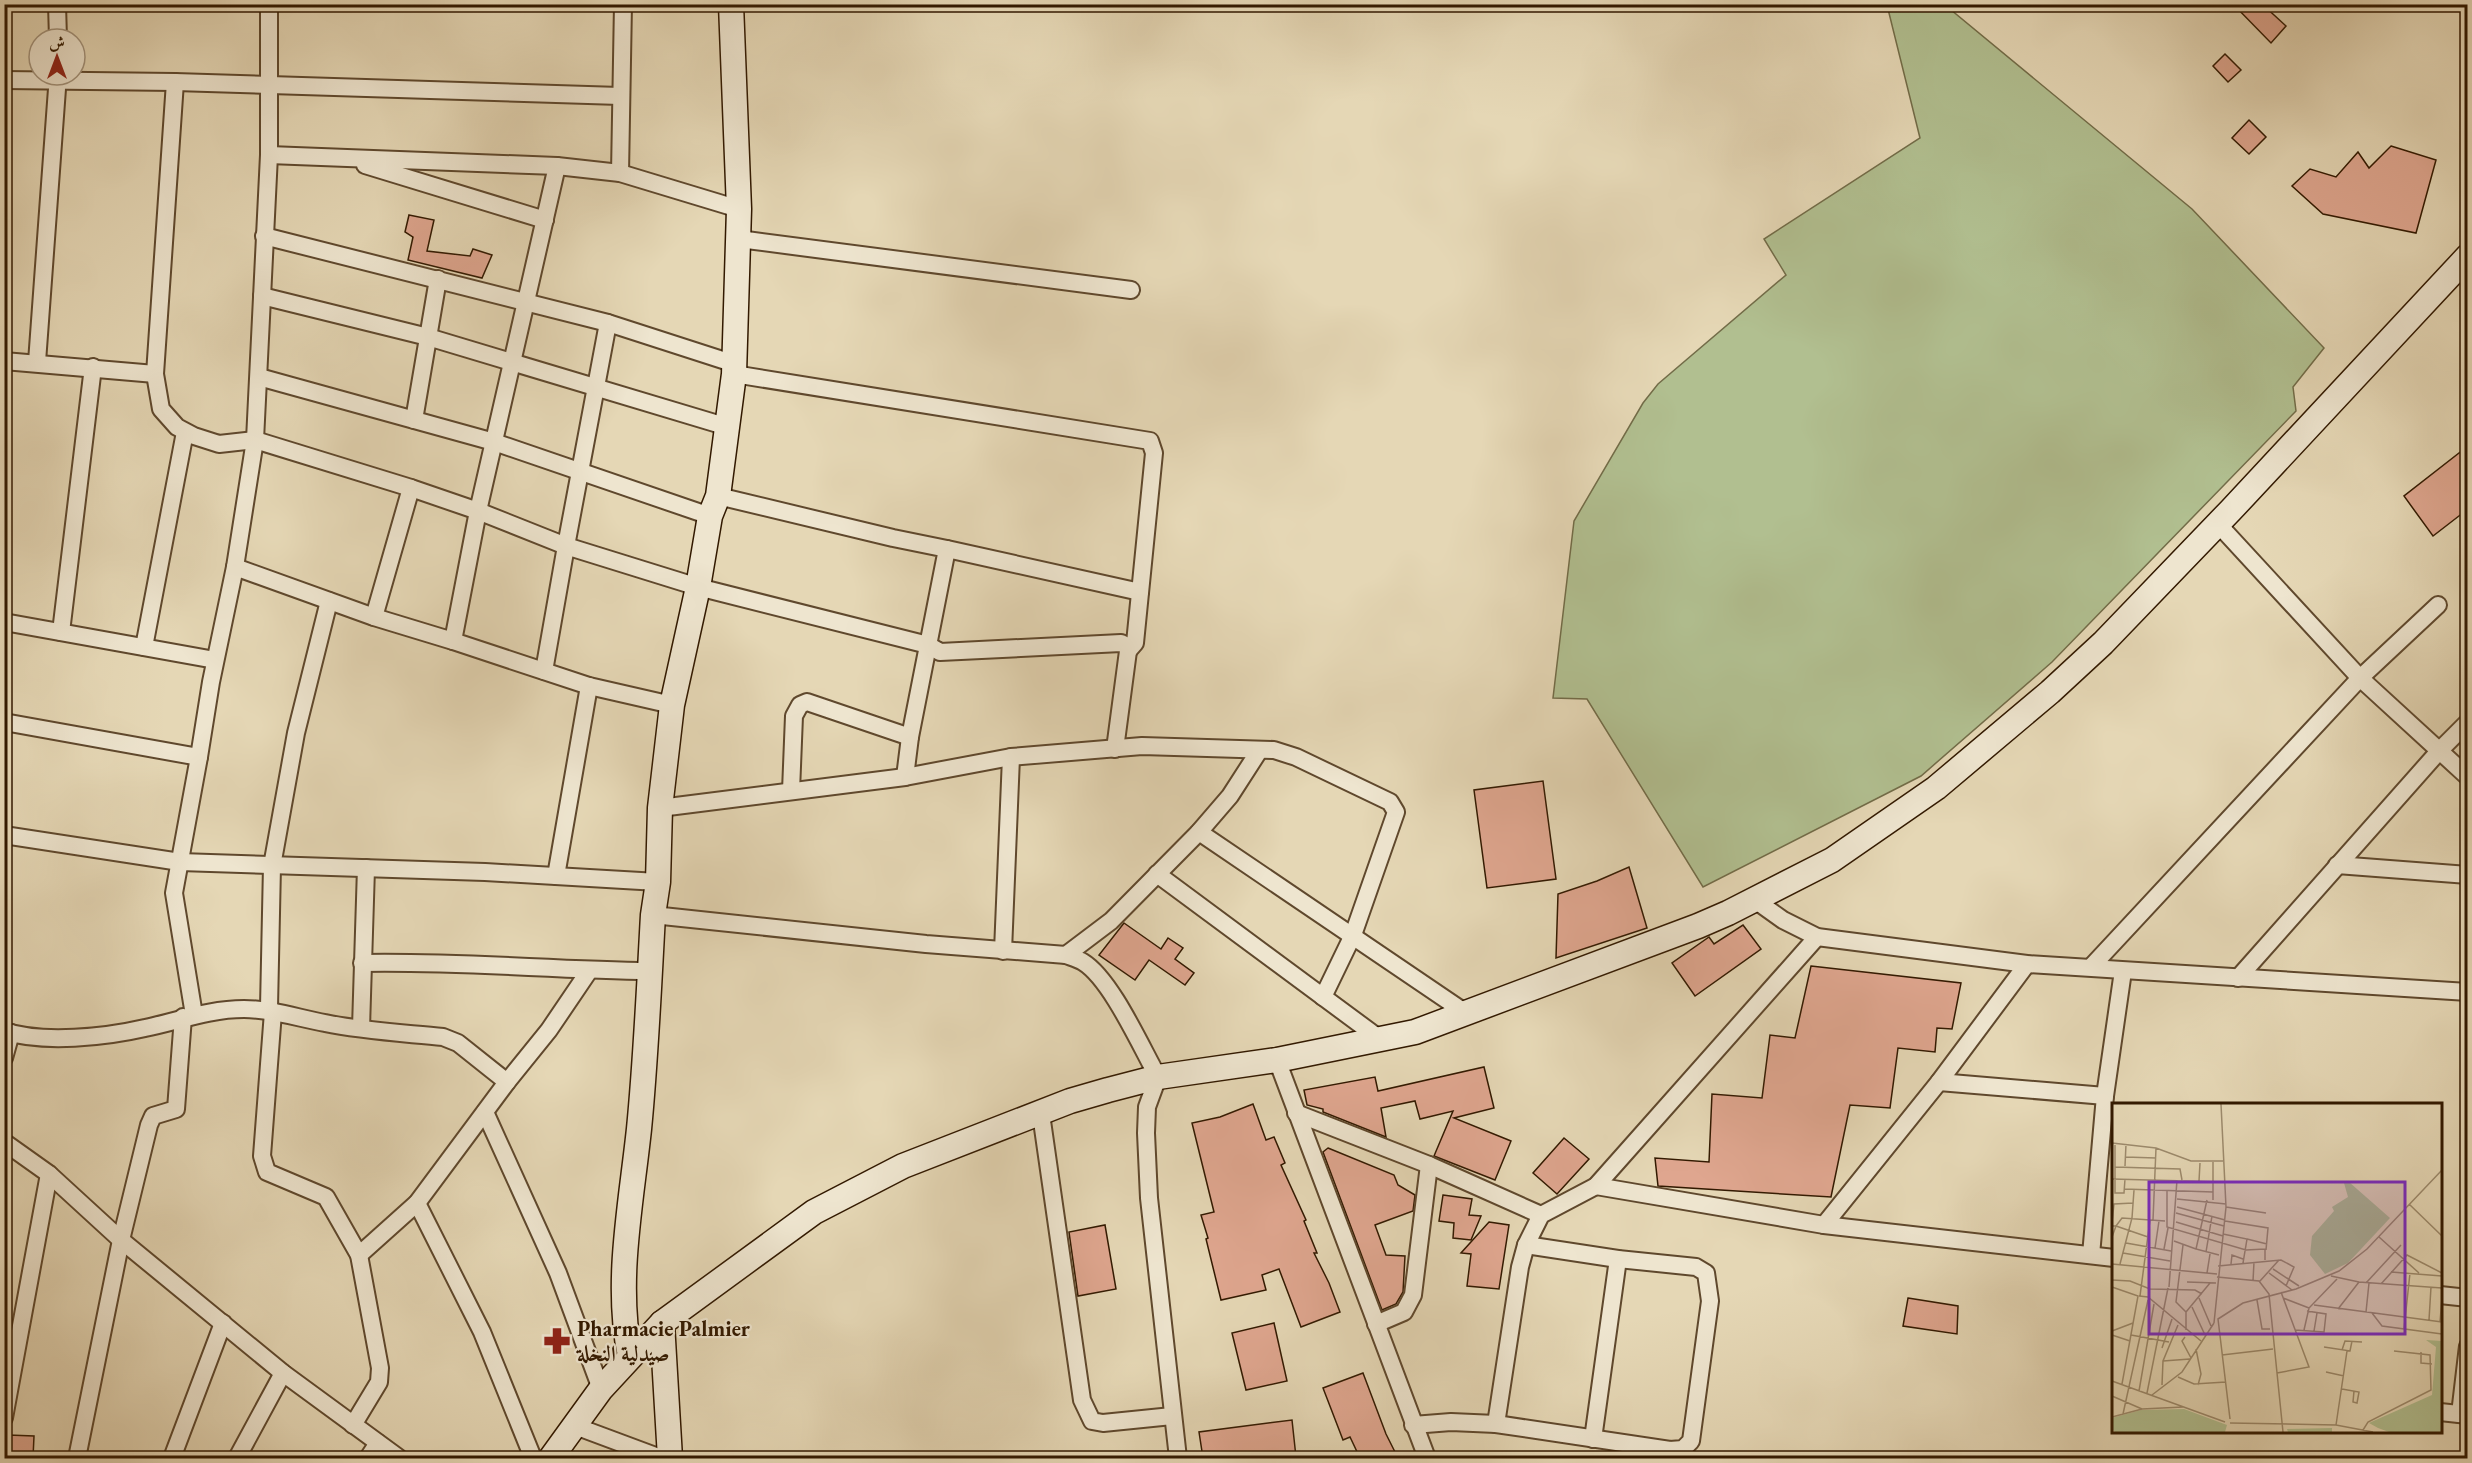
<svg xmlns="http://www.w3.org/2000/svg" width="2472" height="1463" viewBox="0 0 2472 1463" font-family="'EB Garamond',Amiri,serif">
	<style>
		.green { fill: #b1bf90; stroke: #726c48; stroke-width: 1.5 }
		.building { fill: #dfa68f; stroke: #321900; stroke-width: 1.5 }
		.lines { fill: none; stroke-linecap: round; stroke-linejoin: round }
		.street-casing { stroke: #5f482d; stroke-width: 20 }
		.secondary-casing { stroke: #321900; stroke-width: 27 }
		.street { stroke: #eee5cf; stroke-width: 16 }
		.secondary { stroke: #eee5cf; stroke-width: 24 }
		.labels { text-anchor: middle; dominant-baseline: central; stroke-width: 4.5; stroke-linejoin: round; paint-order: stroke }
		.poi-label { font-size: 22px; font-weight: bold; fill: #321900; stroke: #eee5cf; text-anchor: start }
		.inset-road { fill: none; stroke: #9d8b6d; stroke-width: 1.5 }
		.view { fill: #7b2cbf; fill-opacity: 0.15; stroke: #7b2cbf; stroke-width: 3 }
		.inset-edge { fill: none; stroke: #321900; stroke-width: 3 }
	</style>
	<rect width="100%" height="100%" fill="#e5d7b5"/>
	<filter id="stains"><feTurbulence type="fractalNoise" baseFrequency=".00333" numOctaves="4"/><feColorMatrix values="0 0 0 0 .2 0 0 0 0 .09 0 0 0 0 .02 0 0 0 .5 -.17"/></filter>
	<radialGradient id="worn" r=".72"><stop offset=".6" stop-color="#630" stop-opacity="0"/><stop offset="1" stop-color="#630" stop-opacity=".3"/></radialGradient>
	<polygon class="green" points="1887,5 1945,5 2192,209 2324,348 2293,387 2296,411 2052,662 1921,776 1703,887 1587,699 1553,698 1574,521 1643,403 1658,384 1786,275 1764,239 1920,138"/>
	<g class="building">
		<polygon points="2233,4 2262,4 2286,26 2271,43"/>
		<polygon points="2225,54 2241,70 2228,82 2213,66"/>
		<polygon points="2249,120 2266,137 2249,154 2232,138"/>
		<polygon points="2391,146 2436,160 2416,233 2323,214 2292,186 2310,169 2336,177 2358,152 2369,168"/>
		<polygon points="409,215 434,220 427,251 470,256 473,249 492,255 482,278 408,260 413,237 405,232"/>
		<polygon points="2468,446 2468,509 2433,536 2404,496"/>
		<polygon points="1543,781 1556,879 1487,888 1474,790"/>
		<polygon points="1629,867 1647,928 1556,958 1558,894 1597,881"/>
		<polygon points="1124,923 1161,949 1168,938 1183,948 1175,959 1194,973 1185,985 1149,960 1135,980 1099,955"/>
		<polygon points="1743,925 1761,949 1695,996 1672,963 1709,937 1714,944"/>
		<polygon points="1811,966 1961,983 1952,1029 1937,1028 1935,1052 1898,1048 1890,1108 1850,1105 1831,1197 1658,1186 1655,1158 1709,1162 1712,1094 1762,1098 1770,1035 1795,1038"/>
		<polygon points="1484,1067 1494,1108 1454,1118 1511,1141 1495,1180 1434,1156 1453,1111 1420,1119 1415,1101 1381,1108 1386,1137 1323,1112 1323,1109 1307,1105 1304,1090 1375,1077 1378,1091"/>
		<polygon points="1253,1104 1266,1140 1274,1137 1285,1163 1281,1165 1306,1220 1304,1221 1317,1253 1314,1253 1329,1283 1340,1312 1301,1327 1279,1269 1262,1275 1266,1290 1221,1300 1206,1239 1208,1238 1201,1215 1214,1212 1192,1123 1220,1117"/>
		<polygon points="1564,1138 1589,1159 1557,1194 1533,1173"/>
		<polygon points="1328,1148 1394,1175 1398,1185 1415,1195 1413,1211 1375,1225 1386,1255 1405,1256 1403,1292 1396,1304 1382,1310 1323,1152"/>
		<polygon points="1443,1195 1472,1199 1469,1215 1481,1216 1471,1240 1453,1238 1454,1223 1439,1221"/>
		<polygon points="1489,1222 1509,1225 1499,1289 1467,1286 1471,1254 1461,1253"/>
		<polygon points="1105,1225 1116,1289 1078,1296 1069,1232"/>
		<polygon points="1908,1298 1958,1306 1957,1334 1903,1326"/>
		<polygon points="1274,1323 1287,1381 1246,1390 1232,1333"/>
		<polygon points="1363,1373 1386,1434 1398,1458 1360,1458 1350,1437 1343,1440 1323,1388"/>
		<polygon points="1292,1420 1296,1457 1203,1458 1199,1432"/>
		<polygon points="8,1435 34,1436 33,1458 7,1458"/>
	</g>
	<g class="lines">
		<defs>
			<g id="street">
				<polyline points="57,4 58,39"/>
				<polyline points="4,80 175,82 620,96"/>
				<polyline points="175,82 155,374 161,409 177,427 194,436 219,444 255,440 411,488 478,511 566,546 698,587 928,645 940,652 1121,643 1127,646 1128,651 1115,749"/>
				<polyline points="269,155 557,166 620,173 739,209"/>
				<polyline points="365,165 545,220"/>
				<polyline points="557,166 478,511 453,641 589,686 672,705"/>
				<polyline points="620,173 623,4"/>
				<polyline points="264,236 608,323 735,364"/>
				<polyline points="739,239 1131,290"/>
				<polyline points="262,296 428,337 728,427"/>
				<polyline points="4,361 155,374"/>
				<polyline points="37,362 58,75"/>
				<polyline points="734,374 1150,441 1154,453 1135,643 1128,651"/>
				<polyline points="259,377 494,442 710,516"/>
				<polyline points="414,420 438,279"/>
				<polyline points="718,496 893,538 947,549 910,737 905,777"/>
				<polyline points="2218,524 2360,678 2468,777"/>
				<polyline points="947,549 1140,592"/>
				<polyline points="235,567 374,617 453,641"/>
				<polyline points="329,601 296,733 272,866 269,1007 273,1012 262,1156 267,1172 326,1197 359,1255 380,1368 379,1382 353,1425"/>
				<polyline points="374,617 411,488"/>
				<polyline points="4,622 215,660"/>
				<polyline points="61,632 93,367"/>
				<polyline points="144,647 185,432"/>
				<polyline points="544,671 566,546 608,323"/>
				<polyline points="4,722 199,757"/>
				<polyline points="791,791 794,716 800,705 807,702 910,737"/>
				<polyline points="660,808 905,777 1011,757 1142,746 1274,750 1296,757 1390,802 1396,812 1353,935 1323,997"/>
				<polyline points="1199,832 1466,1013"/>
				<polyline points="4,835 180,862 485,872 658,882"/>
				<polyline points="2337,865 2468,875"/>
				<polyline points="1157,874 1380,1039"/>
				<polyline points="556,876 589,686"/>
				<polyline points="1755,900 1783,920 1817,937 2027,964 2468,992"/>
				<path d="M653,915L926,944L1066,955C1071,957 1078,959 1083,962C1111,979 1141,1047 1158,1077L1147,1107L1146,1133L1149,1198L1178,1458"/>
				<polyline points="1003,951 1011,757"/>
				<polyline points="1066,955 1111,921 1199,832 1230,796 1259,751"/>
				<path d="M362,963C458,961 554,970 650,971"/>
				<polyline points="2091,967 2360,678 2438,605"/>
				<polyline points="2238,978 2440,750 2468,722"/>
				<polyline points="194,1015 174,893 199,757 211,682 235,567 255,440 269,155 269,4"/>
				<polyline points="361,1028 366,868"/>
				<path d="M4,1031C43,1044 106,1037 145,1028C179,1021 209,1009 244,1009C271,1009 298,1018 325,1023C363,1031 404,1033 443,1037L458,1043L507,1082"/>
				<polyline points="4,1058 11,1033"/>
				<polyline points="1277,1060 1427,1458"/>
				<polyline points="1939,1082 2105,1096"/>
				<polyline points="485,1112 558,1273 601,1389"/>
				<polyline points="1296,1113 1429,1165 1541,1215"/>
				<polyline points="1041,1114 1082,1400 1092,1421 1103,1423 1172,1416"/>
				<polyline points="4,1142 49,1174 121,1240 283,1373 399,1458"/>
				<polyline points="1596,1186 1824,1225 2114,1258"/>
				<polyline points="417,1203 482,1332 533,1458"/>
				<polyline points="1824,1225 1939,1082 2027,964"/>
				<polyline points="359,1255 417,1203 507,1082 549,1030 589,971"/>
				<polyline points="2091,1255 2105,1096 2123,971"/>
				<polyline points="2440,1295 2468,1298"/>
				<polyline points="1376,1324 1404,1312 1413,1295 1429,1165"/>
				<polyline points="2440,1412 2468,1415"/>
				<polyline points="2460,1414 2468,1346"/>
				<polyline points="4,1418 49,1174"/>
				<polyline points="1496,1424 1520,1267 1526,1245 1541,1215 1596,1186 1817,937"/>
				<polyline points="1413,1425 1451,1422 1496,1424 1670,1450 1683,1449 1691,1441 1710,1301 1706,1273 1696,1267 1618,1259 1526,1245"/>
				<polyline points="575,1426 661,1458"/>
				<polyline points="1593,1439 1618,1259"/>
				<polyline points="77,1458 121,1240 149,1125 153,1116 176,1109 183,1017"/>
				<polyline points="172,1458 223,1323"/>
				<polyline points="237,1458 283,1373"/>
				<polyline points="368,1458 378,1443"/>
			</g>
			<g id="secondary">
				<polyline points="662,1323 670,1458"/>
				<path d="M630,1356C615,1281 631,1205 639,1129C646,1058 649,986 653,915L658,882L660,808L672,705L698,587L710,516L718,496L734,374L739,209L731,4"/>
				<polyline points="551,1458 601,1389 662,1323 814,1212 903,1166 1070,1101 1108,1090 1158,1077 1277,1060 1415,1032 1698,926 1728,913 1832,860 1936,788 2050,692 2103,643 2231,510 2468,256"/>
			</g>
		</defs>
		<use href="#street" class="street-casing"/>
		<use href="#secondary" class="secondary-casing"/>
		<use href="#street" class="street"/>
		<use href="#secondary" class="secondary"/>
	</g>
	<defs>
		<symbol id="pharmacy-bare" viewBox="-9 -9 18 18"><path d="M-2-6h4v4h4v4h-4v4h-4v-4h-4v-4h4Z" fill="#8f2418" stroke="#eee5cf" stroke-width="2.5" paint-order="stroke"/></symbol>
	</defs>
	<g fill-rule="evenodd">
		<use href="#pharmacy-bare" x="538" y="1322" width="38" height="38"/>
	</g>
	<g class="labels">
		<g class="poi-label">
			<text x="577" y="1328">Pharmacie Palmier<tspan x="577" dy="25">صيدلية النخلة</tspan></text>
		</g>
	</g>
	<g transform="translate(2112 1103)">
		<rect width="330" height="330" fill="#e5d7b5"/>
		<path d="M237,79L278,115L236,160L213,171L198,152L200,133L222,108L220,104L236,94L232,80ZM314,237L330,238V329H277L266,325L257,320L320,292L324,244ZM72,306L115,322L113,329H3L0,326V315L29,307ZM220,325V329H176L175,326Z" fill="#b1bf90"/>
		<path class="inset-road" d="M0,40L44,45L79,58H111M3,40V90H12L13,76M13,54L44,55M101,59V97M13,63L14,41M3,64L68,66L70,77M0,76L112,79M87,78L88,60M12,86L101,89M55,88V124L134,147L153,146V157M65,96L114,101M95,97L84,146L107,152M297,101L330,133M65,104L113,117M114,104L154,110M64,110L112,123M41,117L44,45M113,118L156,125L154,147M0,119L2,101L21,100M64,119L111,133M0,123H4L10,115L53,118M111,131L135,136L131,160M0,134L4,123L36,134M267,134L307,170M135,136L155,141M62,138L84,146M14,140L59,148M71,142L64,199L74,209V227M43,145L47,118M52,146L56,125M94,149L100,113M11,150L58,158M0,161L105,171M8,161L20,115L22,87M119,161L120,152L131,156M106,163L169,157L182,164L174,183M161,166L187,183M279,169L330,173M95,170L98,151M157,170L180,187M219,173L247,179L330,185M105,174L147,178L157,191L171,329M0,177L18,178L38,186L83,187L90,191M141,178L142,159M148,178L167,157M75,179L104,180M254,180L289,142M269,181L295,152L330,170M0,184L26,193L10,281M57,184L65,77M27,193L36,194L89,238M28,193L38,117M87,195L99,223M171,195L197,205M145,197L150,226H158M202,202L330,219M80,204L93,232M226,206L247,179M74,209L98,180M254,209L257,180M260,210L270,223L330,231M317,217L319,184M328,219L330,195M102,220L114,104L109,1M292,226L298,170M183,227L212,229L214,211L195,208M192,227L197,205L225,176M0,228L21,220M202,228L205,210M0,232L18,238M19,232L57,239M73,234L70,238L79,255M212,244L238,248L240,238M50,245L60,216M84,246L89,271L86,282M230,247L233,238L250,239M309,249V260L320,261M110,252L161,246M51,258L78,256M214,269L232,273M165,270L197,264L169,189M66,274L82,281L114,279M0,278L113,319M50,282L51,258L66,222M230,286L247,289L245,300L241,299L242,288M27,288L42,201M35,290L56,185M40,292L70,269L102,220M0,293L30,306M11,311L36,197M0,314L30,306L71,304M118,316L106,216L131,200L184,186L227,168L255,146L330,67M118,320L224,322L261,329M224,322L235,248M251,327L256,319L319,287L318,252L282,248"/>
		<path class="view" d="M37,79H293V231H37Z"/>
		<rect width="330" height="330" class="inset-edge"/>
	</g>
	<rect width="2472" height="1463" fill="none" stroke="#e5d7b5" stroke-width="24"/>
	<rect x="6" y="6" width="2460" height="1451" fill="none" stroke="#321900" stroke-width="3"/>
	<rect x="12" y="12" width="2448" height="1439" fill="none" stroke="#321900" stroke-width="1.5"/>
	<g transform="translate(57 57)"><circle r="28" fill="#eee5cf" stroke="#a3937c" stroke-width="1.5"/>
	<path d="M0-4.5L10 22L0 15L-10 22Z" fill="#8f2418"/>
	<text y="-9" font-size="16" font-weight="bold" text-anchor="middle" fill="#321900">ش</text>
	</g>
	<rect width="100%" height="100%" filter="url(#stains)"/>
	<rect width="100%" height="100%" fill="url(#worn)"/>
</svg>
